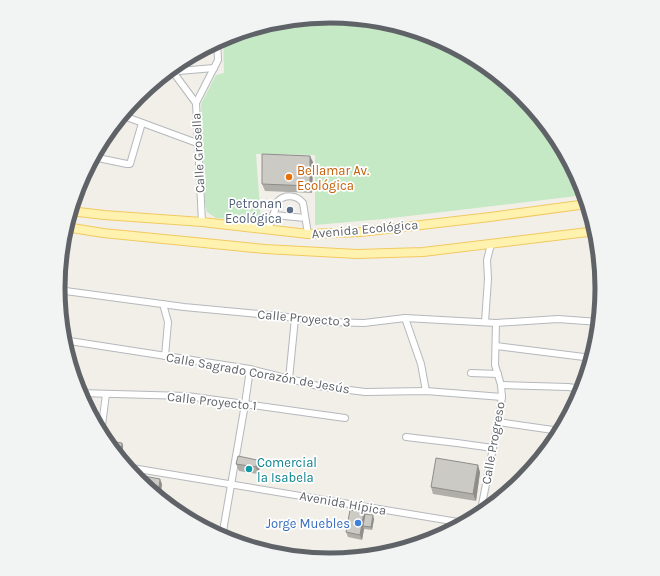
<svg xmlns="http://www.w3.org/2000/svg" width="660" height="576" viewBox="0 0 660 576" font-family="Karla,sans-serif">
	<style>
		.green { fill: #c5e8c5 }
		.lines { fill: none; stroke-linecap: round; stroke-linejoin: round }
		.minor-casing { stroke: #b5b8bc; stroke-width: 8 }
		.major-casing { stroke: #f2c960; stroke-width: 10 }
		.minor { stroke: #fff; stroke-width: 6 }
		.major { stroke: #fff2af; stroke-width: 8 }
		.wall { fill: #afaea9 }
		.shaded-wall { fill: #8f8d8a }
		.building { fill: #cccac5; stroke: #8f8d8a }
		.food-dot { fill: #e8710a; stroke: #fff; stroke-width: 1.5 }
		.service-dot { fill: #5c6f8a; stroke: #fff; stroke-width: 1.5 }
		.culture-dot { fill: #0f9aa8; stroke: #fff; stroke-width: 1.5 }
		.shop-dot { fill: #3f7fe0; stroke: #fff; stroke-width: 1.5 }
		.labels { text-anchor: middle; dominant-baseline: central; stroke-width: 3.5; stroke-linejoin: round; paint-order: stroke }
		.street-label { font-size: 13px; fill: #5f6368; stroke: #fff }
		.food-label { font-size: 13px; fill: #c56008; stroke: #fff; text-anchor: start }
		.service-label { font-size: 13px; fill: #4e5e75; stroke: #fff; text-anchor: end }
		.culture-label { font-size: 13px; fill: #0d838f; stroke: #fff; text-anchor: start }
		.shop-label { font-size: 13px; fill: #366cbe; stroke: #fff; text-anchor: end }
		.rim { fill: none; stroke: #5f6368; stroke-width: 5 }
	</style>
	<rect width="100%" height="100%" fill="#f1efe8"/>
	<polygon class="green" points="377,21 383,21 434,37 481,62 522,96 556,137 581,184 585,195 383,219 315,225 315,155 256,154 261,221 216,218 207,212 205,203 201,104 216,75 224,73 223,38 263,25"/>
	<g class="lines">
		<defs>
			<g id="minor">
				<polyline points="290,20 354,18"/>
				<polyline points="172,67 173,72 196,103 202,222"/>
				<polyline points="167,72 214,68"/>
				<polyline points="196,103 218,60 217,41"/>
				<polyline points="121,115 197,143"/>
				<polyline points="127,117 133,102"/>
				<polyline points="93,157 127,164 130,164 142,123"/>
				<polyline points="274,215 305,218"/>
				<path d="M268,230L278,201C285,194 297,195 303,203L308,234"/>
				<polyline points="58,290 184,307 279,316 326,322 364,323 405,318 496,323 558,319 599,322"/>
				<polyline points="163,304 168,322 165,356"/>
				<polyline points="405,318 421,364 426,391"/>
				<polyline points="485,322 488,279 487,260 491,244"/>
				<polyline points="63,340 250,369 318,386 365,392 426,391 502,397"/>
				<polyline points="496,346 592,358"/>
				<polyline points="471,373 498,374"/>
				<polyline points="289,379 295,318"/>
				<polyline points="501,385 568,387 582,389"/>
				<polyline points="79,393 187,396 345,418"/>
				<polyline points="498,422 560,431"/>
				<polyline points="101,433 106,394"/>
				<polyline points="406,437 457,443 493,448"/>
				<polyline points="126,467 464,523"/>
				<polyline points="480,515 498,422 502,397 501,385 495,365 496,323"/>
				<polyline points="222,537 245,404 250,369"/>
				<polyline points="293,556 299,555 320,559"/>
			</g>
			<g id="major">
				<polyline points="70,211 104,215 202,222 308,234 361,232 490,217 587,204"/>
				<polyline points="66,227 103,233 265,249 357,254 423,252 596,231"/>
			</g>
		</defs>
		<use href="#minor" class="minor-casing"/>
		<use href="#major" class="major-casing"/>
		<use href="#minor" class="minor"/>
		<use href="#major" class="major"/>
	</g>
	<g class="wall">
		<polygon points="191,55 193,59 178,64 179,62"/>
		<polygon points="313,162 312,193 265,191 262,184"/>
		<polygon points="122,443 123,446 122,457 118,456 114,452"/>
		<polygon points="257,460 260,467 258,474 239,471 236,464"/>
		<polygon points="480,472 476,501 433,494 431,487"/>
		<polygon points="138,480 162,484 160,498"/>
		<polygon points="364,512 365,514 374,519 372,530 364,529 362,540 348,537 346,532"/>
	</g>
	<g class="shaded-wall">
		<polygon points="310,156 313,162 312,193 310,186"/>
		<polygon points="122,443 123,446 122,457 121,454"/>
		<polygon points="257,460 260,467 258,474 256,467"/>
		<polygon points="478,465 480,472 476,501 473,494"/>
		<polygon points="160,479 162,484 160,498 158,494"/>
		<polygon points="364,512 366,517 363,526 364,529 362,540 360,535"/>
		<polygon points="373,515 374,519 372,530 371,527"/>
	</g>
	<g class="building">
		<polygon points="262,154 310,156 310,186 262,184"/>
		<polygon points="116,442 122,443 121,454 115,453 114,452"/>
		<polygon points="238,456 257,460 256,467 236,464"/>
		<polygon points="436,458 478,465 473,494 431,487"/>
		<polygon points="133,474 160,479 158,494 154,494 138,480"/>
		<polygon points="350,510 364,512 360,535 346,532"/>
		<polygon points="365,514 373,515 371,527 363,526"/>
	</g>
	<circle class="food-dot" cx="289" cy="177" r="4"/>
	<circle class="service-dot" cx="290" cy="210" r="4"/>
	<circle class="culture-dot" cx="249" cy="469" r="4"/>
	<circle class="shop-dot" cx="358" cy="523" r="4"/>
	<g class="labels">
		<g class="street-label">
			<text transform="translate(198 153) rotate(-93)">Calle Grosella</text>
			<text transform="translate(365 229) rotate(-5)">Avenida Ecológica</text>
			<text transform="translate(304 318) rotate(5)">Calle Proyecto 3</text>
			<text transform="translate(258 373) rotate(10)">Calle Sagrado Corazón de Jesús</text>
			<text transform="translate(212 401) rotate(6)">Calle Proyecto 1</text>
			<text transform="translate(493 443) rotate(-80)">Calle Progreso</text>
			<text transform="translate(343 503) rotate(10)">Avenida Hípica</text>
		</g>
		<g class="food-label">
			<text x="297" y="170">Bellamar Av.<tspan x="297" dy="15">Ecológica</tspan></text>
		</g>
		<g class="service-label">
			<text x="282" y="203">Petronan<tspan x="282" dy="15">Ecológica</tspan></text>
		</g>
		<g class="culture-label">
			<text x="257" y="462">Comercial<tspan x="257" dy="15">la Isabela</tspan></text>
		</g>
		<g class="shop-label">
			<text x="350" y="523">Jorge Muebles</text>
		</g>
	</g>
	<path d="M0 0H660V576H0ZM65 288a265 265 0 1 1 530 0a265 265 0 1 1-530 0Z" fill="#f2f3f3" fill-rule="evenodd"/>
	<path class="rim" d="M65 288a265 265 0 1 1 530 0a265 265 0 1 1-530 0Z"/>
</svg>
